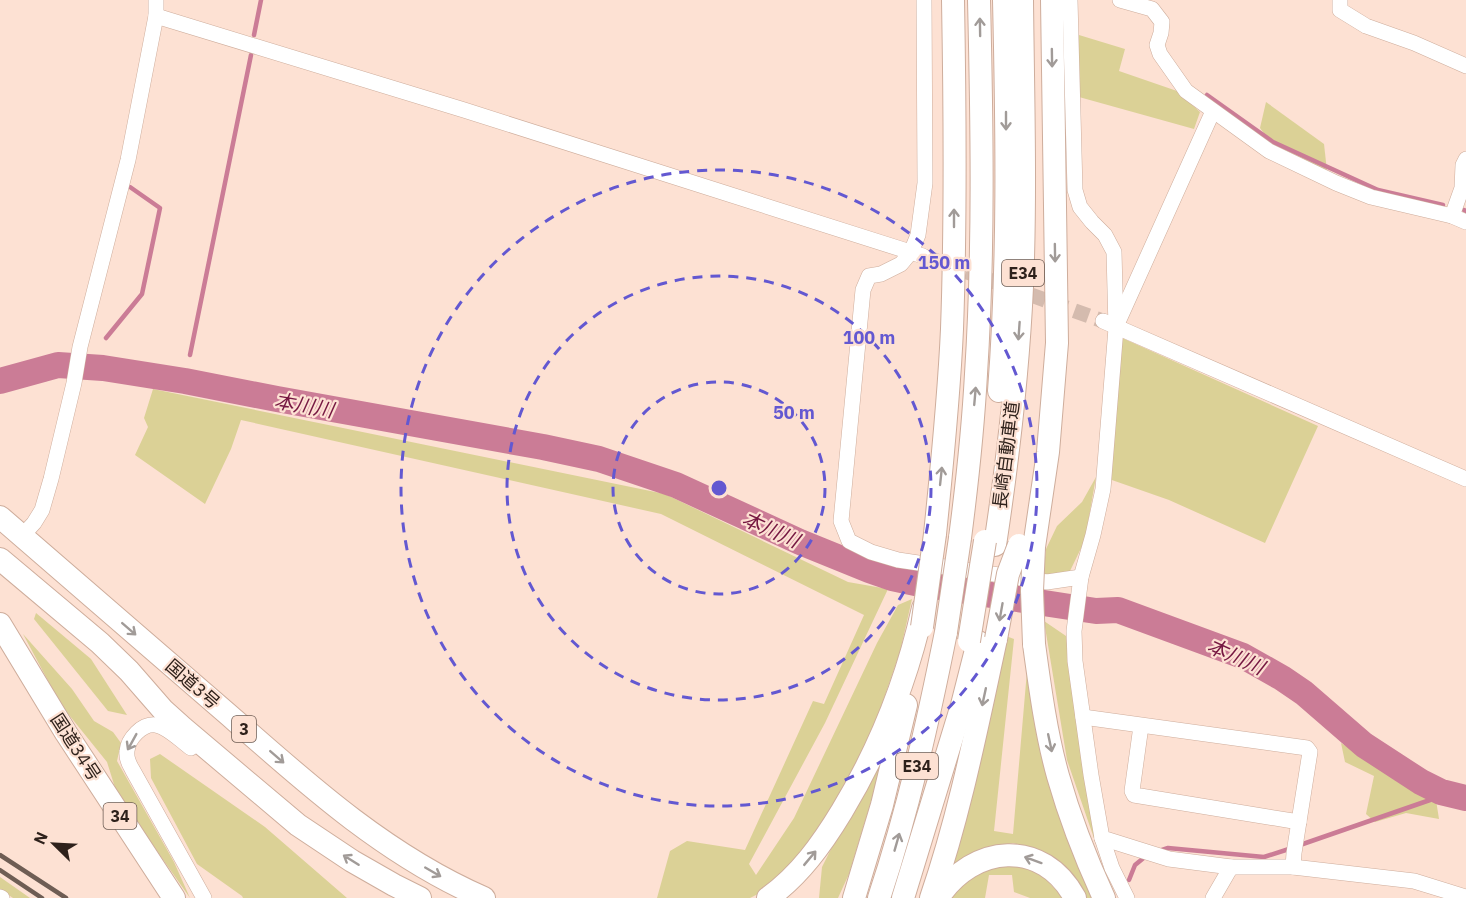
<svg xmlns="http://www.w3.org/2000/svg" width="1466" height="898" viewBox="0 0 1466 898" font-family="'IBM Plex Sans','Noto Sans JP',sans-serif">
	<style>
		.green { fill: #dbd196 }
		.lines { fill: none; stroke-linecap: round; stroke-linejoin: round }
		.stream { stroke: #cb7c96; stroke-width: 4.5 }
		.river { stroke: #cb7c96; stroke-width: 26 }
		.minor-tunnel { stroke: #d4bbae; stroke-width: 15; stroke-dasharray: 15 8; stroke-linecap: butt }
		.minor-casing { stroke: #cead9c; stroke-width: 16 }
		.highway-casing { stroke: #cead9c; stroke-width: 24 }
		.minor { stroke: #fff; stroke-width: 15 }
		.highway { stroke: #fff; stroke-width: 22 }
		.rail { stroke: #6e5d54; stroke-width: 4.5 }
		.highway-bridge-casing { stroke: #cead9c; stroke-width: 24; stroke-linecap: butt }
		.highway-bridge { stroke: #fff; stroke-width: 22 }
		.oneway { stroke: #a19b98 }
		.ring { fill: none; stroke: #6358d1; stroke-width: 3; stroke-dasharray: 10 8 }
		.labels { text-anchor: middle; dominant-baseline: central; stroke-width: 4.5; stroke-linejoin: round; paint-order: stroke }
		.shield { fill: #fde1d3; stroke: #6c5b52; stroke-width: 1.5 }
		.shield-label { font-size: 16px; font-weight: bold; fill: #2e211b }
		.street-label { font-size: 18px; fill: #2e211b; stroke: #fde1d3 }
		.water-label { font-size: 20px; font-style: italic; fill: #761842; stroke: #fde1d3 }
		.centre { fill: #6358d1; stroke: #fde1d3; stroke-width: 3 }
		.ring-label { font-size: 18px; text-anchor: middle; font-weight: bold; fill: #6358d1; stroke: #fde1d3; stroke-width: 4.5; stroke-linejoin: round; paint-order: stroke }
	</style>
	<rect width="100%" height="100%" fill="#fde1d3"/>
	<g class="green">
		<polygon points="1079,35 1125,49 1119,71 1177,91 1200,112 1194,129 1079,97"/>
		<polygon points="1266,102 1324,144 1327,171 1273,146 1260,128"/>
		<polygon points="1120,337 1318,426 1265,543 1169,500 1109,479"/>
		<polygon points="153,389 665,494 848,582 888,589 825,723 749,864 756,875 794,818 877,643 898,605 912,599 900,652 872,733 827,816 792,868 760,893 750,898 657,898 670,851 687,841 745,850 813,701 824,704 864,615 661,514 241,420 231,449 205,504 135,455 148,427 144,418"/>
		<polygon points="1096,477 1085,540 1070,571 1043,575 1046,549 1057,526 1082,502"/>
		<polygon points="36,613 91,659 127,715 108,711 34,619"/>
		<polygon points="1044,621 1066,636 1085,776 1107,876 1067,760"/>
		<polygon points="23,634 72,689 94,721 113,732 121,743 117,761 174,862 190,898 117,794 107,762 61,705"/>
		<polygon points="1006,636 1014,639 994,831 1013,834 1027,671 1094,898 1082,898 1074,882 1042,851 1013,843 976,852 948,871"/>
		<polygon points="1341,743 1436,800 1439,819 1406,813 1375,822 1366,814 1374,776 1345,762"/>
		<polygon points="888,746 849,874 838,898 819,898 822,867 843,825"/>
		<polygon points="160,754 265,827 347,898 243,898 242,896 197,864 151,778 150,759"/>
		<polygon points="1019,865 1044,877 1063,898 1030,898 1014,892 1012,875 989,875 985,898 951,898 962,885 990,866"/>
		<polygon points="0,877 30,898 13,898 0,889"/>
	</g>
	<g class="lines">
		<g class="stream">
			<polyline points="254,35 261,0"/>
			<polyline points="1207,95 1273,142 1378,190 1443,205"/>
			<polyline points="1464,210 1466,211"/>
			<polyline points="106,338 142,294 160,208 130,187"/>
			<polyline points="190,355 251,55"/>
			<polyline points="1300,845 1430,800 1441,792"/>
			<polyline points="1159,851 1168,848 1264,857 1292,848"/>
			<polyline points="1129,880 1135,865 1146,856"/>
		</g>
		<polyline class="river" points="0,381 58,365 103,368 185,381 277,399 543,447 599,459 676,485 800,542 869,570 892,578 920,584 1096,611 1118,610 1243,656 1282,678 1304,693 1364,745 1421,782 1441,792 1466,798"/>
		<polyline class="minor-tunnel" points="923,256 1103,321"/>
		<defs>
			<g id="minor">
				<polyline points="924,0 925,183 918,235 911,252 901,264 881,274 869,276 863,290 841,521 849,541 871,552 898,560 1047,582 1081,577"/>
				<polyline points="1070,0 1075,190 1080,207 1092,222 1105,235 1114,252 1116,328 1103,489 1093,535 1081,577 1074,631 1075,661 1091,775 1102,838 1169,859 1231,867 1293,867 1414,881 1466,897"/>
				<polyline points="1120,0 1152,9 1162,22 1161,33 1157,45 1160,54 1186,91 1269,151 1336,183 1371,197 1452,216 1466,222"/>
				<polyline points="1340,0 1340,10 1366,26 1414,43 1466,66"/>
				<polyline points="156,16 464,110 923,256"/>
				<polyline points="1452,216 1462,188 1463,165 1466,159"/>
				<polyline points="1103,321 1466,479"/>
				<polyline points="1118,322 1213,111"/>
				<polyline points="22,536 34,523 42,510 51,479 74,383 80,347 128,160 156,16 156,0"/>
				<polyline points="1083,717 1307,748 1310,752 1294,853 1293,867"/>
				<polyline points="1141,726 1132,791 1134,795 1299,822"/>
				<path d="M191,748C181,741 168,727 156,725C142,723 128,739 127,751C126,758 129,764 132,769L204,898"/>
				<polyline points="1102,838 1112,868 1127,898"/>
				<polyline points="0,897 2,898"/>
				<polyline points="1213,898 1231,867"/>
			</g>
			<g id="highway">
				<path d="M999,391C1009,261 1007,130 1004,0"/>
				<path d="M0,517C77,583 153,650 230,716C308,785 387,856 484,898"/>
				<path d="M935,534C942,466 949,397 952,329C956,219 955,110 953,0"/>
				<path d="M960,538C967,484 973,429 976,374C984,250 982,125 979,0"/>
				<path d="M995,545C1008,459 1018,373 1022,287C1026,191 1023,96 1022,0"/>
				<polyline points="1034,547 1048,452 1057,343 1052,0"/>
				<polyline points="0,559 100,643 129,671 163,710 183,728 298,825 352,861 394,885 420,898"/>
				<polyline points="0,624 66,733 174,898"/>
				<path d="M1034,644C1040,688 1046,733 1058,776C1070,818 1086,859 1104,898"/>
				<path d="M768,898C800,875 822,844 842,811C880,748 907,680 923,608"/>
				<polyline points="854,898 882,805 906,705"/>
				<path d="M879,898C908,811 928,722 946,632"/>
				<polyline points="903,898 962,705 978,642"/>
				<path d="M931,898C960,814 977,726 996,639"/>
				<path d="M938,898C973,844 1043,838 1075,898"/>
			</g>
		</defs>
		<use href="#minor" class="minor-casing"/>
		<use href="#highway" class="highway-casing"/>
		<use href="#minor" class="minor"/>
		<use href="#highway" class="highway"/>
		<g class="rail">
			<polyline points="0,855 66,898"/>
			<polyline points="0,870 42,898"/>
		</g>
		<defs>
			<g id="highway-bridge">
				<polyline points="1034,547 1032,591 1034,644"/>
				<polyline points="922,627 935,534"/>
				<polyline points="946,632 960,538"/>
				<polyline points="996,639 1008,574 1019,545"/>
				<polyline points="969,641 985,541"/>
			</g>
		</defs>
		<use href="#highway-bridge" class="highway-bridge-casing"/>
		<use href="#highway-bridge" class="highway-bridge"/>
	</g>
	<defs><path id="oneway-shaft" d="M-6 0H5M1.5-3L5.5 0L1.5 3" fill="none" stroke-width="1.6" stroke-linecap="round" stroke-linejoin="round" transform="scale(1.5)"/></defs>
	<g class="oneway">
		<use href="#oneway-shaft" transform="translate(980 27) rotate(-91)"/>
		<use href="#oneway-shaft" transform="translate(1052 58) rotate(89)"/>
		<use href="#oneway-shaft" transform="translate(1006 121) rotate(90)"/>
		<use href="#oneway-shaft" transform="translate(954 218) rotate(-90)"/>
		<use href="#oneway-shaft" transform="translate(1055 253) rotate(89)"/>
		<use href="#oneway-shaft" transform="translate(1019 331) rotate(94)"/>
		<use href="#oneway-shaft" transform="translate(975 396) rotate(-85)"/>
		<use href="#oneway-shaft" transform="translate(941 476) rotate(-84)"/>
		<use href="#oneway-shaft" transform="translate(1001 612) rotate(100)"/>
		<use href="#oneway-shaft" transform="translate(129 629) rotate(41)"/>
		<use href="#oneway-shaft" transform="translate(984 697) rotate(102)"/>
		<use href="#oneway-shaft" transform="translate(132 742) rotate(119)"/>
		<use href="#oneway-shaft" transform="translate(1050 743) rotate(78)"/>
		<use href="#oneway-shaft" transform="translate(277 757) rotate(41)"/>
		<use href="#oneway-shaft" transform="translate(897 842) rotate(-74)"/>
		<use href="#oneway-shaft" transform="translate(810 858) rotate(-50)"/>
		<use href="#oneway-shaft" transform="translate(351 860) rotate(-148)"/>
		<use href="#oneway-shaft" transform="translate(1033 860) rotate(-160)"/>
		<use href="#oneway-shaft" transform="translate(433 872) rotate(30)"/>
	</g>
	<g class="ring">
		<circle cx="719" cy="488" r="106"/>
		<circle cx="719" cy="488" r="212"/>
		<circle cx="719" cy="488" r="318"/>
	</g>
	<g class="labels">
		<g class="shield">
			<rect x="1002" y="260" width="42" height="26" rx="4.5"/>
			<rect x="232" y="716" width="24" height="26" rx="4.5"/>
			<rect x="896" y="753" width="42" height="26" rx="4.5"/>
			<rect x="103.5" y="803" width="33" height="26" rx="4.5"/>
		</g>
		<g class="shield-label">
			<text x="1023" y="273">E34</text>
			<text x="244" y="729">3</text>
			<text x="917" y="766">E34</text>
			<text x="120" y="816">34</text>
		</g>
		<g class="street-label">
			<text transform="translate(1006 455) rotate(-83)">長崎自動車道</text>
			<text transform="translate(193 684) rotate(41)">国道3号</text>
			<text transform="translate(76 747) rotate(57)">国道34号</text>
		</g>
		<g class="water-label">
			<text transform="translate(304 405) rotate(10)">本川川</text>
			<text transform="translate(771 529) rotate(24)">本川川</text>
			<text transform="translate(1236 656) rotate(24)">本川川</text>
		</g>
	</g>
	<circle cx="719" cy="488" r="9" class="centre"/>
	<g class="ring-label">
		<text x="944" y="269">150 m</text>
		<text x="869" y="344">100 m</text>
		<text x="794" y="419">50 m</text>
	</g>
	<g transform="translate(54 844) rotate(294)" stroke="#fde1d3" stroke-width="4.5" paint-order="stroke">
	<path d="M0-4.5L10 22L0 15L-10 22Z" fill="#2e211b"/>
	<text y="-9" font-size="16" font-weight="bold" text-anchor="middle" fill="#2e211b">N</text>
	</g>
</svg>
